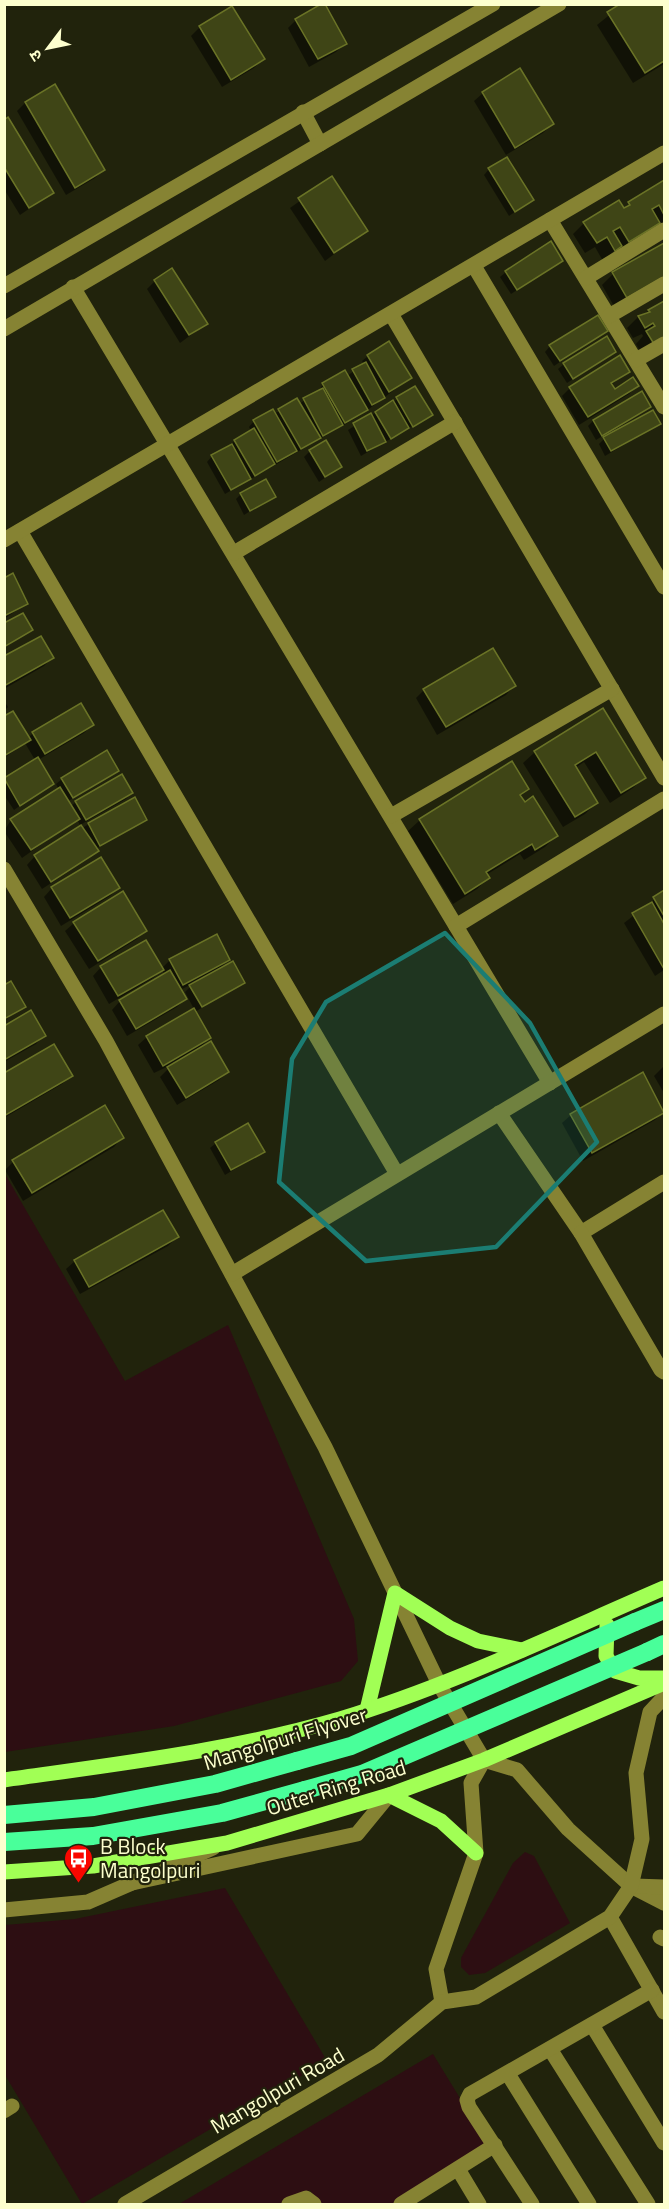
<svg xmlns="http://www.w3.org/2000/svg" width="669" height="2209" viewBox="0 0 669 2209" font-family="'Titillium Web','Noto Sans Devanagari',sans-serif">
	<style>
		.green { fill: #2d0e12 }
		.shadow { fill: #0007 }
		.building { fill: #3f4516; stroke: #6a7326; stroke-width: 1.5 }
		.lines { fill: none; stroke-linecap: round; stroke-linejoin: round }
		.minor { stroke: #868333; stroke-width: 15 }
		.major { stroke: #a1ff55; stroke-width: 15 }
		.highway { stroke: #49ff9a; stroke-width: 18 }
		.highway-bridge { stroke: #49ff9a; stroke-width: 18 }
		.marked { fill: #1b7d73; fill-opacity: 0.2; stroke: #1b7d73; stroke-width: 4.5; stroke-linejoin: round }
		.labels { text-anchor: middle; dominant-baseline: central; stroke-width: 4.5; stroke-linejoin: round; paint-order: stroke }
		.street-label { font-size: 21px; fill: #fdffce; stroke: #21230c }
		.poi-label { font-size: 21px; fill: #fdffce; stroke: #21230c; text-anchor: start }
	</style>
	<rect width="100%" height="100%" fill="#21230c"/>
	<g class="green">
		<polygon points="5,1174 125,1381 228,1325 354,1619 358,1661 341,1681 174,1726 5,1752"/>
		<polygon points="525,1852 534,1856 570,1923 485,1973 469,1975 461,1967 461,1958 513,1863"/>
		<polygon points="225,1888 327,2061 82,2204 5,2075 5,1925 75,1919"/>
		<polygon points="433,2054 488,2144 392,2204 319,2204 310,2190 285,2204 179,2204"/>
	</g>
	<g class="shadow">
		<polygon points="623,4 664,4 664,64 633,83 597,25"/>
		<polygon points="232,8 263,59 254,68 222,87 191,36 199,28"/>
		<polygon points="296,20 345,43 336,52 309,67 288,28"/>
		<polygon points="483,93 552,124 543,133 506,155 474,101"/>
		<polygon points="25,103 103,170 95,178 66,195 17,111"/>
		<polygon points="4,121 52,193 20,215 4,189"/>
		<polygon points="489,169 532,200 509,216 484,175"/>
		<polygon points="332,178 366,230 325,261 290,208"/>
		<polygon points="664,182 664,223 655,229 654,227 618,252 616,249 603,261 595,247 585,253 573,234 584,223 623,209"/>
		<polygon points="664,245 664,281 615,308 602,285 613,274"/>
		<polygon points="561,261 511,294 500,277 506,272"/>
		<polygon points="155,281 206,324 180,343 147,289"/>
		<polygon points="664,302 664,341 642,354 636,344 643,336 642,334 633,338 627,328 638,317"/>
		<polygon points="606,331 554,366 545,352 550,346"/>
		<polygon points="614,352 567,383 558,369 564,364"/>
		<polygon points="368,356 410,378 361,415 225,494 207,462 212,456 251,431 249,427 254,421 299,404 319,391 323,384 347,376 364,364 362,361"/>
		<polygon points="628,371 611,385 614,391 637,386 629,394 579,425 562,396 570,388"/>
		<polygon points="415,388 431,415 361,456 348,430"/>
		<polygon points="650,407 596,440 588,426 593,421"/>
		<polygon points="659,424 605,456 599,444 604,439"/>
		<polygon points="310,451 340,467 319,482 304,457"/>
		<polygon points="241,494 274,496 244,515 236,499"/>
		<polygon points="4,579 27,603 4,619"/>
		<polygon points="4,625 31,630 4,648"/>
		<polygon points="4,658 52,658 44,666 4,689"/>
		<polygon points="514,686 506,695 437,735 416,698 424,690"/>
		<polygon points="4,701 8,707 4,711"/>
		<polygon points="602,710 644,777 633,788 610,803 584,762 575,768 596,803 585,814 563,827 523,763 535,752"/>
		<polygon points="4,718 28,738 33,733 92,725 84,733 38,760 52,783 14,810 4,795 4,780 35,760 25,743 4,758"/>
		<polygon points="511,764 527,789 520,797 556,836 545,847 524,860 520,854 486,875 488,878 477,889 453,904 408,831 420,820"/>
		<polygon points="117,770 67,802 70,807 76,802 131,793 126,799 80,825 77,819 22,858 4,831 11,820 59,790 56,784 62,779"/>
		<polygon points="146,820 96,849 88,859 42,889 27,865 35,856 89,824"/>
		<polygon points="52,888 118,888 110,896 61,926 44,897"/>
		<polygon points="664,892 664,970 655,976 624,923"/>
		<polygon points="74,923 145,930 137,939 89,969 65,931"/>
		<polygon points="229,959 218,970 243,982 195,1012 209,1038 198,1050 227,1072 219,1080 177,1105 160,1077 173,1064 154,1073 138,1045 147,1037 194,1009 185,992 194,983 180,990 185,999 177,1007 127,1036 112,1010 120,1001 165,975 162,970 153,978 109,1004 93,976 101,967 161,969 170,960"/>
		<polygon points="4,986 24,1006 4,1021"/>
		<polygon points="4,1027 44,1035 36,1044 4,1062"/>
		<polygon points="664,1066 664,1093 654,1076"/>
		<polygon points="642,1074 663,1112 655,1120 583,1161 562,1123 571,1115"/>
		<polygon points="4,1075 71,1076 62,1084 4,1118"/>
		<polygon points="122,1138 114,1147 23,1201 5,1170 13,1162"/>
		<polygon points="216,1143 263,1152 225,1175 210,1148"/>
		<polygon points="163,1212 177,1237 168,1246 80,1294 66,1269 75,1261"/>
	</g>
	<g class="building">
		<polygon points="321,4 325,4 347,44 318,59 295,19"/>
		<polygon points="620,4 664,4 664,61 645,73 607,12"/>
		<polygon points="232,6 265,59 231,80 199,26"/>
		<polygon points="520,68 554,124 515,148 482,92"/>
		<polygon points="55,84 105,170 75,188 25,102"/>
		<polygon points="8,117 54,193 29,208 4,167 4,120"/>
		<polygon points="507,157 534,200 515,212 488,168"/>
		<polygon points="332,176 368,231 334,253 298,198"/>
		<polygon points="664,180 664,215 659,205 652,209 660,223 629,242 620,227 613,231 622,246 615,251 607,237 597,243 583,222 619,200 624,208 630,205 628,202"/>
		<polygon points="551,241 563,261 517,290 505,271"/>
		<polygon points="664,243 664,277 627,298 612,272"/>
		<polygon points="172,268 208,324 189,335 154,280"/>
		<polygon points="664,301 664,338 654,344 646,331 655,326 653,323 645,328 638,316 650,312 648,310"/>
		<polygon points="598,315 608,331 560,361 549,345"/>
		<polygon points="607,336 616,352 573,379 563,363"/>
		<polygon points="389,341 412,378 389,392 367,355"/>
		<polygon points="620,355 630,372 611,383 615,389 633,377 639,386 588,417 569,387"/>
		<polygon points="366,362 385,398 372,405 352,369"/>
		<polygon points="345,370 368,410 345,423 322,383"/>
		<polygon points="415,386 433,415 413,427 396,397"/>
		<polygon points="323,388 343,425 323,436 303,398"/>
		<polygon points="642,391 651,407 602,436 593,420"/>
		<polygon points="297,398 321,438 301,449 278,409"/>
		<polygon points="393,400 409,428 391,439 375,412"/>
		<polygon points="273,409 297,451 277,462 253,420"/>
		<polygon points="653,410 661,424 611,451 603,437"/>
		<polygon points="371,413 386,442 367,451 353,423"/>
		<polygon points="254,428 275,464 255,476 234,440"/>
		<polygon points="326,440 342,467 325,477 309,450"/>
		<polygon points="232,444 251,479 231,490 211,455"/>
		<polygon points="266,479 276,497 250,511 240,493"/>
		<polygon points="13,573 28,604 4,616 4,578"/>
		<polygon points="23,613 33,630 4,647 4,623"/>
		<polygon points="41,636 54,658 4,686 4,656"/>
		<polygon points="493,648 516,686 446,727 423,689"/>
		<polygon points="81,703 94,725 45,754 32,732"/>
		<polygon points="603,708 646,778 621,793 596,752 575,765 598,803 575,817 534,751"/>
		<polygon points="13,711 31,740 4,756 4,716"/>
		<polygon points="107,750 119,771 73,798 61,778"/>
		<polygon points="38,757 54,784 20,806 4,778"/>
		<polygon points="512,761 529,789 520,795 525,802 533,796 558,836 535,850 532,844 486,872 490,878 465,894 419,819"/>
		<polygon points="122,774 133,793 86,820 75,801"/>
		<polygon points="60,787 80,819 31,850 10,819"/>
		<polygon points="135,797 147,820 100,846 88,823"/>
		<polygon points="81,825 99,851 51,882 34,855"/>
		<polygon points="101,857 120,888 70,918 51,887"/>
		<polygon points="664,890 664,916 653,897"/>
		<polygon points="123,891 147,931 98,961 73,922"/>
		<polygon points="652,902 664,924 664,969 632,913"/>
		<polygon points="217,934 230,960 183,985 169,959"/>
		<polygon points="146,940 164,970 118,996 100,966"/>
		<polygon points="233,961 245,983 202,1007 189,985"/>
		<polygon points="170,970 187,999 136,1029 119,1000"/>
		<polygon points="11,981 26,1007 4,1019 4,985"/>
		<polygon points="194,1008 211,1038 163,1066 146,1036"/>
		<polygon points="31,1010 46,1036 4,1060 4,1026"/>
		<polygon points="211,1041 229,1072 186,1098 167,1067"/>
		<polygon points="54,1044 73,1076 4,1116 4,1073"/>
		<polygon points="643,1072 664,1113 592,1153 570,1114"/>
		<polygon points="105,1105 124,1138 32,1193 12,1160"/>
		<polygon points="248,1123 265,1152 231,1170 215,1142"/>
		<polygon points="163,1210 179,1237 89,1287 74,1260"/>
	</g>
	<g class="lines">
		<g class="minor">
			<polyline points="303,112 320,144"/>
			<polyline points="550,220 664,407"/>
			<polyline points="474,266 664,587"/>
			<polyline points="586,278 664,230"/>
			<polyline points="4,286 493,4"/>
			<polyline points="73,287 550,1083"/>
			<polyline points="391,314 664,778"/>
			<polyline points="609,316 664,284"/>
			<polyline points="4,329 559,4"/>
			<polyline points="636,360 664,344"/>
			<polyline points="20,531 397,1174"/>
			<polyline points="4,540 664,153"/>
			<polyline points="234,553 455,422"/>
			<polyline points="391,816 612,689"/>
			<polyline points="4,869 106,1041 325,1447 440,1686 484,1760"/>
			<polyline points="456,926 664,799"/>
			<polyline points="499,1113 581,1233 664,1182"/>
			<polyline points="581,1233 661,1370 664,1372"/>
			<polyline points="232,1274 664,1014"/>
			<polyline points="484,1760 517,1770 568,1829 631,1886 664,1903"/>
			<polyline points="166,1869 213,1848"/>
			<polyline points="132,1883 357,1834 389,1795"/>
			<polyline points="634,1886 664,1887"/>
			<polyline points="4,1910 88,1902 141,1879"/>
			<polyline points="610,1917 664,2012"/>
			<polyline points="660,1937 664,1939"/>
			<polyline points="442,2002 436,1969 476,1853 471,1783 484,1760"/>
			<polyline points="592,2025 664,2143"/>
			<polyline points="550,2049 648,2204"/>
			<polyline points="508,2074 589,2204"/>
			<polyline points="4,2111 12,2106"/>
			<polyline points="458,2169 479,2204"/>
			<polyline points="125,2204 378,2055 442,2002 476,1997 610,1917 631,1886 642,1839 636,1773 650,1712 664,1697"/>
			<polyline points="289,2204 306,2198 314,2204"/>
			<polyline points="401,2204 495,2145"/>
			<polyline points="532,2204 469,2107 467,2100 470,2094 652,1990"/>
		</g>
		<g class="major">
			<polyline points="607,1625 606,1656 615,1671 639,1678 664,1678"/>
			<polyline points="367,1710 395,1593 450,1628 478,1641 522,1650"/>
			<path d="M4,1780C117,1764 230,1751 340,1719C452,1685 557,1634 664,1588"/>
			<polyline points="389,1795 441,1821 476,1853"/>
			<polyline points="4,1872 93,1866 227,1843 389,1795 484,1760 664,1683"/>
		</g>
		<g class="highway">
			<polyline points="635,1622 664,1610"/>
			<polyline points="647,1652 664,1644"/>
			<polyline points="4,1815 94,1807 215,1784 297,1761"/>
			<polyline points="4,1842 93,1836 222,1813 305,1790"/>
		</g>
		<g class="highway-bridge">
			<polyline points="297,1761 351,1746 635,1622"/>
			<polyline points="305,1790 362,1774 647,1652"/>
		</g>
	</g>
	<path class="marked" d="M445,933L530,1023L597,1142L496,1247L366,1261L279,1182L292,1059L326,1002Z"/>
	<defs>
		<symbol id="bus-pin" viewBox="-11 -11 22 30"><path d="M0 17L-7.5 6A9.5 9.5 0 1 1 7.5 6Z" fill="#f90700" stroke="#21230c"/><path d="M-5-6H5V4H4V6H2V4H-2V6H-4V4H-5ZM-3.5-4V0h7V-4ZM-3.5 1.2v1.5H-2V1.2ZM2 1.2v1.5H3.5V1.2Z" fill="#fff"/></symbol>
	</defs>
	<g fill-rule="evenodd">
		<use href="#bus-pin" x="62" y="1842" width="33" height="45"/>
	</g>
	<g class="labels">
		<g class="street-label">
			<text transform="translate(285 1738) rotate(-17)">Mangolpuri Flyover</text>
			<text transform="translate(336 1787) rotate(-17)">Outer Ring Road</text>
			<text transform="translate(277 2090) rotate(-30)">Mangolpuri Road</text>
		</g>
		<g class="poi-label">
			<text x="100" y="1846">B Block<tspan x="100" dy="24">Mangolpuri</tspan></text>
		</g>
	</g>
	<rect width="669" height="2209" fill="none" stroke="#fdffce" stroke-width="12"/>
	<g transform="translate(48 48) rotate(238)" stroke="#21230c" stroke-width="4.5" paint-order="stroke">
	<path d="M0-4.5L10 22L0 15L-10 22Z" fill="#fdffce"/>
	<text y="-9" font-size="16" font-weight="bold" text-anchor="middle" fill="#fdffce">उ</text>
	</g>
</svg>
